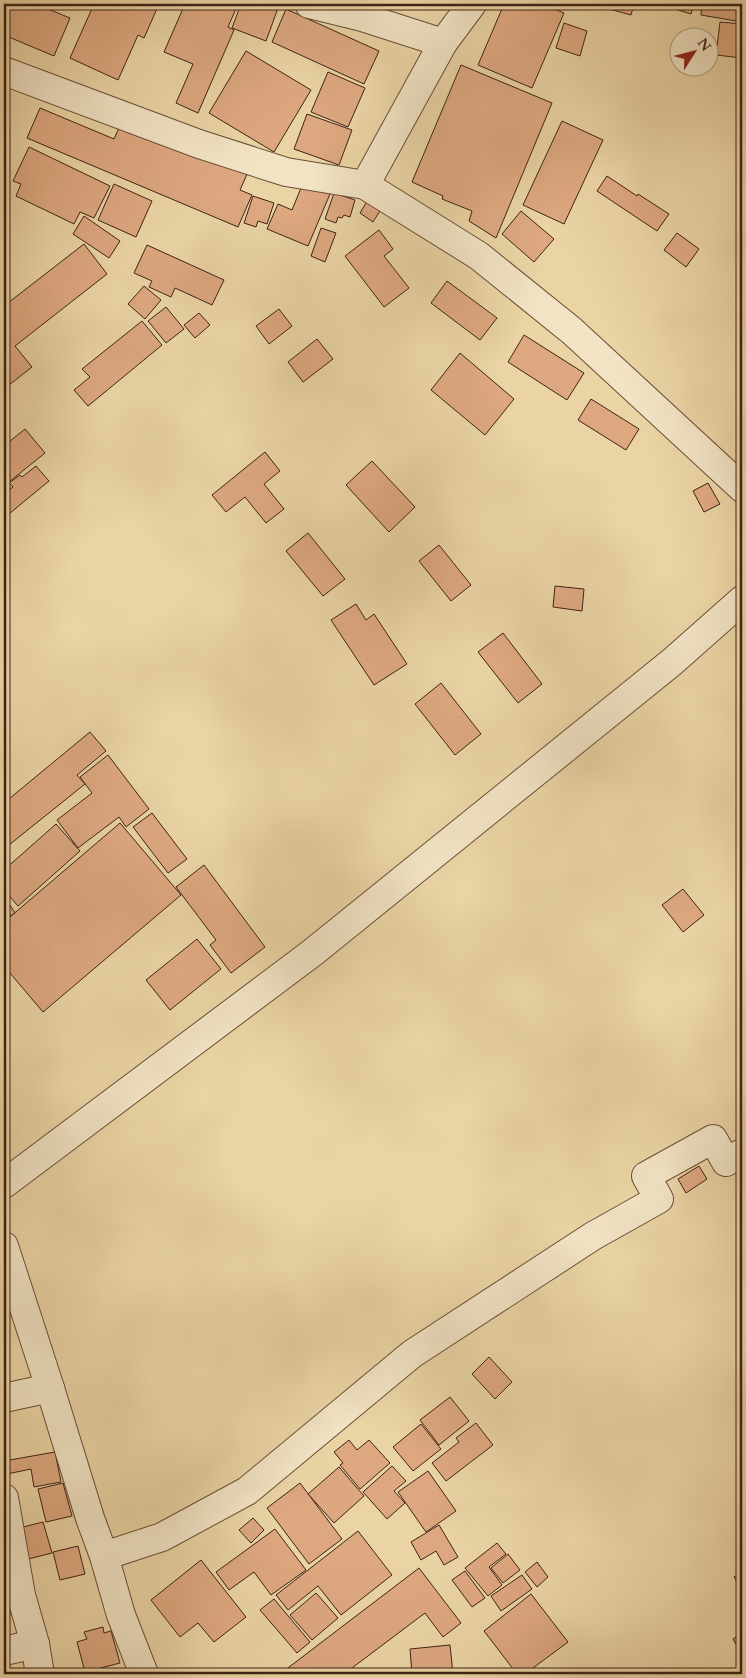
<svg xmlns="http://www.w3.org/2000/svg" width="746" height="1678" viewBox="0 0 746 1678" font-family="Cardo,serif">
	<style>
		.building { fill: #dda880; stroke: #3f2215 }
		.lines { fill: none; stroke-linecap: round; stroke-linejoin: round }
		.minor-casing { stroke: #6a4e39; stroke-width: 30 }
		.minor { stroke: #f1e3c4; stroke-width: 28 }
	</style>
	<rect width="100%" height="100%" fill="#ead4a4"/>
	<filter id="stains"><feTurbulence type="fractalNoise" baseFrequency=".004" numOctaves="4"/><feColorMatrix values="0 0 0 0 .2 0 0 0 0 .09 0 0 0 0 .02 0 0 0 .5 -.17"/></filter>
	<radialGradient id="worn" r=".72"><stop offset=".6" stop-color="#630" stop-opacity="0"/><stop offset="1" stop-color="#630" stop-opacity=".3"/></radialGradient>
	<g class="building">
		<polygon points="4,4 36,4 70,18 54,56 4,35"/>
		<polygon points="94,4 159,4 144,38 138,35 118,80 70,58"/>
		<polygon points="185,4 238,4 228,27 234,30 198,113 176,103 193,64 164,52"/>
		<polygon points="241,4 266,4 278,8 266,41 232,28"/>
		<polygon points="504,4 543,4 564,13 532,88 478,65"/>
		<polygon points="591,4 634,4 631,15"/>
		<polygon points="659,4 694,4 691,14"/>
		<polygon points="702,4 742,4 742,22 701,15"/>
		<polygon points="286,9 379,51 364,84 272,42"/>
		<polygon points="720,22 742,24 742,58 716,55"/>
		<polygon points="564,23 587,31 580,56 556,48"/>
		<polygon points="246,51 311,90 274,152 209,113"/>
		<polygon points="461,65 552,103 496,238 469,221 472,211 442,199 443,196 412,182"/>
		<polygon points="328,72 365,88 348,127 311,112"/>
		<polygon points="40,108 114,139 123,119 248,172 240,190 252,195 238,227 27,138"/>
		<polygon points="307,114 352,130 339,165 294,149"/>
		<polygon points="562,121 603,140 564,224 523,205"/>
		<polygon points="29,147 110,186 94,218 80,212 74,224 16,196 21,184 13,181"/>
		<polygon points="607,176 637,196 638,194 669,214 657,231 597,191"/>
		<polygon points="303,183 330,194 308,246 267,229 278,204 292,210"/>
		<polygon points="114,184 152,201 136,237 98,220"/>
		<polygon points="334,193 355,200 350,217 344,215 342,218 338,217 336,223 325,219"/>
		<polygon points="253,196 274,203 267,224 258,221 256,227 244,223"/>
		<polygon points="369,198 383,206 373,222 360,213"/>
		<polygon points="521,211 554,239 534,262 502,234"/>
		<polygon points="84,216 120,241 109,258 73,234"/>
		<polygon points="321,228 336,233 325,262 311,256"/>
		<polygon points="379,230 393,249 384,256 409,288 384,307 345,256"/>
		<polygon points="677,233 699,249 686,267 664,250"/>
		<polygon points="84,244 107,274 15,346 32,367 4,389 4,306"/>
		<polygon points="147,245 224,280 212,305 175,288 171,297 149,287 152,281 134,273"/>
		<polygon points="447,281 497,318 480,340 431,303"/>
		<polygon points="144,286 161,300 145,319 128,304"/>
		<polygon points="166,307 184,329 166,343 148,321"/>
		<polygon points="279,309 292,326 269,344 256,326"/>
		<polygon points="199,313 210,325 195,338 184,325"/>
		<polygon points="142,321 162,345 88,406 74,390 90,377 82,369"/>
		<polygon points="524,335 584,373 567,400 508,362"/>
		<polygon points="317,339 333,359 303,382 288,362"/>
		<polygon points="460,353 514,399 485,435 431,390"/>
		<polygon points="591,399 639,429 626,450 578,420"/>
		<polygon points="25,429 45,453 4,486 4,446"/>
		<polygon points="265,452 280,471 264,484 284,509 266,523 245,497 226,512 212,495"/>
		<polygon points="372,461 415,507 389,532 346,485"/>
		<polygon points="36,466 49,481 4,518 4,494 13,487 9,483 20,475 22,477"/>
		<polygon points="708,483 720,504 704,512 693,491"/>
		<polygon points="308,533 345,579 323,596 286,551"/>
		<polygon points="439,545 471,585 451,601 419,561"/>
		<polygon points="555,586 584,589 582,611 553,607"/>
		<polygon points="356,604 366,620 374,614 407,664 374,685 331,620"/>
		<polygon points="503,633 542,684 518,703 478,652"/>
		<polygon points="441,683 481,734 455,755 415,704"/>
		<polygon points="90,732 106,751 77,775 85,784 4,849 4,803"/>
		<polygon points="108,755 149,809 126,827 119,817 78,848 57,820 92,793 80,777"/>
		<polygon points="152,813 187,859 168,873 133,827"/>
		<polygon points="120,823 181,895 43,1012 4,966 4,922"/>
		<polygon points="56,824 80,851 18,906 4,890 4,875 5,874 4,870"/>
		<polygon points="204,865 265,947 231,973 210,945 216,940 176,887"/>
		<polygon points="683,889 704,915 683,932 662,905"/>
		<polygon points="4,896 15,913 4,920"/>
		<polygon points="197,939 221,969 170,1010 146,980"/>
		<polygon points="699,1166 707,1179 686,1193 678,1179"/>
		<polygon points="489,1357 512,1382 495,1399 472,1374"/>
		<polygon points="450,1397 469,1421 439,1445 420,1420"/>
		<polygon points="476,1423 493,1445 446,1481 432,1463 459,1442 456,1438"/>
		<polygon points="421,1424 441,1449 413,1471 393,1447"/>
		<polygon points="349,1440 357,1450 369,1440 390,1463 360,1489 340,1465 343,1463 334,1452"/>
		<polygon points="55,1452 61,1482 34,1487 31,1469 7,1474 4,1461"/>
		<polygon points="392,1466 406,1481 394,1491 405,1503 387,1519 363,1492"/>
		<polygon points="339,1467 364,1496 334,1523 308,1494"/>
		<polygon points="428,1471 456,1511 426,1532 398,1492"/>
		<polygon points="63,1483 72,1516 46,1522 38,1489"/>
		<polygon points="300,1483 342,1539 309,1564 267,1508"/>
		<polygon points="253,1518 264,1530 251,1543 239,1530"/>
		<polygon points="43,1522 52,1553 20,1561 11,1530"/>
		<polygon points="439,1525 458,1557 444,1565 436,1551 421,1560 411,1542"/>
		<polygon points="275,1529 306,1570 271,1595 254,1572 229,1590 216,1572"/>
		<polygon points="358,1531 392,1575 341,1615 318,1586 288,1610 276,1595"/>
		<polygon points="497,1543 506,1554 489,1567 502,1585 488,1596 465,1568"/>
		<polygon points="78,1546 85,1574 60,1580 53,1552"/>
		<polygon points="508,1554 520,1570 503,1583 491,1568"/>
		<polygon points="201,1560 246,1617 214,1642 198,1623 180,1637 151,1600"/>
		<polygon points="537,1562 548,1577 537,1587 525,1572"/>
		<polygon points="419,1568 461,1623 443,1637 425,1613 344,1674 280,1674"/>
		<polygon points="465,1571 485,1598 472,1607 452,1580"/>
		<polygon points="742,1572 742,1590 734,1577"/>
		<polygon points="522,1575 532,1589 501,1611 491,1596"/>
		<polygon points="8,1582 16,1613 4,1616 4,1583"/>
		<polygon points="316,1593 338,1618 312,1640 290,1615"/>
		<polygon points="531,1594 568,1642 525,1674 517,1674 484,1631"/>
		<polygon points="274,1599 310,1642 297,1653 260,1610"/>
		<polygon points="103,1627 104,1633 111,1631 120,1663 85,1672 77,1642 87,1639 84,1632"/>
		<polygon points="742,1633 742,1655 733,1639"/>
		<polygon points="450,1645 453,1674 412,1674 410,1649"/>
	</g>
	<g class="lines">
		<defs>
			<g id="minor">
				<polyline points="309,4 362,17 443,43"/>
				<polyline points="4,71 199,144 286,172 365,185 479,256 572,331 742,488"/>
				<polyline points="365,185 443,43 472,4"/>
				<polyline points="4,1184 312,953 672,662 742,600"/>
				<polyline points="4,1246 50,1388 90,1518 104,1556 162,1537 247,1491 412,1354 593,1236 659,1199 646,1176 713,1139 726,1162 742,1153"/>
				<polyline points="4,1398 50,1388"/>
				<polyline points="4,1498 21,1595 35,1644 40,1674"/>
				<polyline points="104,1556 121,1615 144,1674"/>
				<polyline points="4,1651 35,1644"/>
			</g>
		</defs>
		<use href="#minor" class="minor-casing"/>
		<use href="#minor" class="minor"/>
	</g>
	<rect width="746" height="1678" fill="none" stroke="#ead4a4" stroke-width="20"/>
	<rect x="5" y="5" width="736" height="1668" fill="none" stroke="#3f2215" stroke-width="2.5"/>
	<rect x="10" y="10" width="726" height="1658" fill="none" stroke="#3f2215"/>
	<g transform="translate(694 52) rotate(54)"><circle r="24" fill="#f1e3c4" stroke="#aa967e"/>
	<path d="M0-4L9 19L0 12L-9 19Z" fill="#8f2418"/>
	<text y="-8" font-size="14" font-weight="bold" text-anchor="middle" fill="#3f2215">N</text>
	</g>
	<rect width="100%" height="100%" filter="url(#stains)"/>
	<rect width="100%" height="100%" fill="url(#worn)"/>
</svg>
